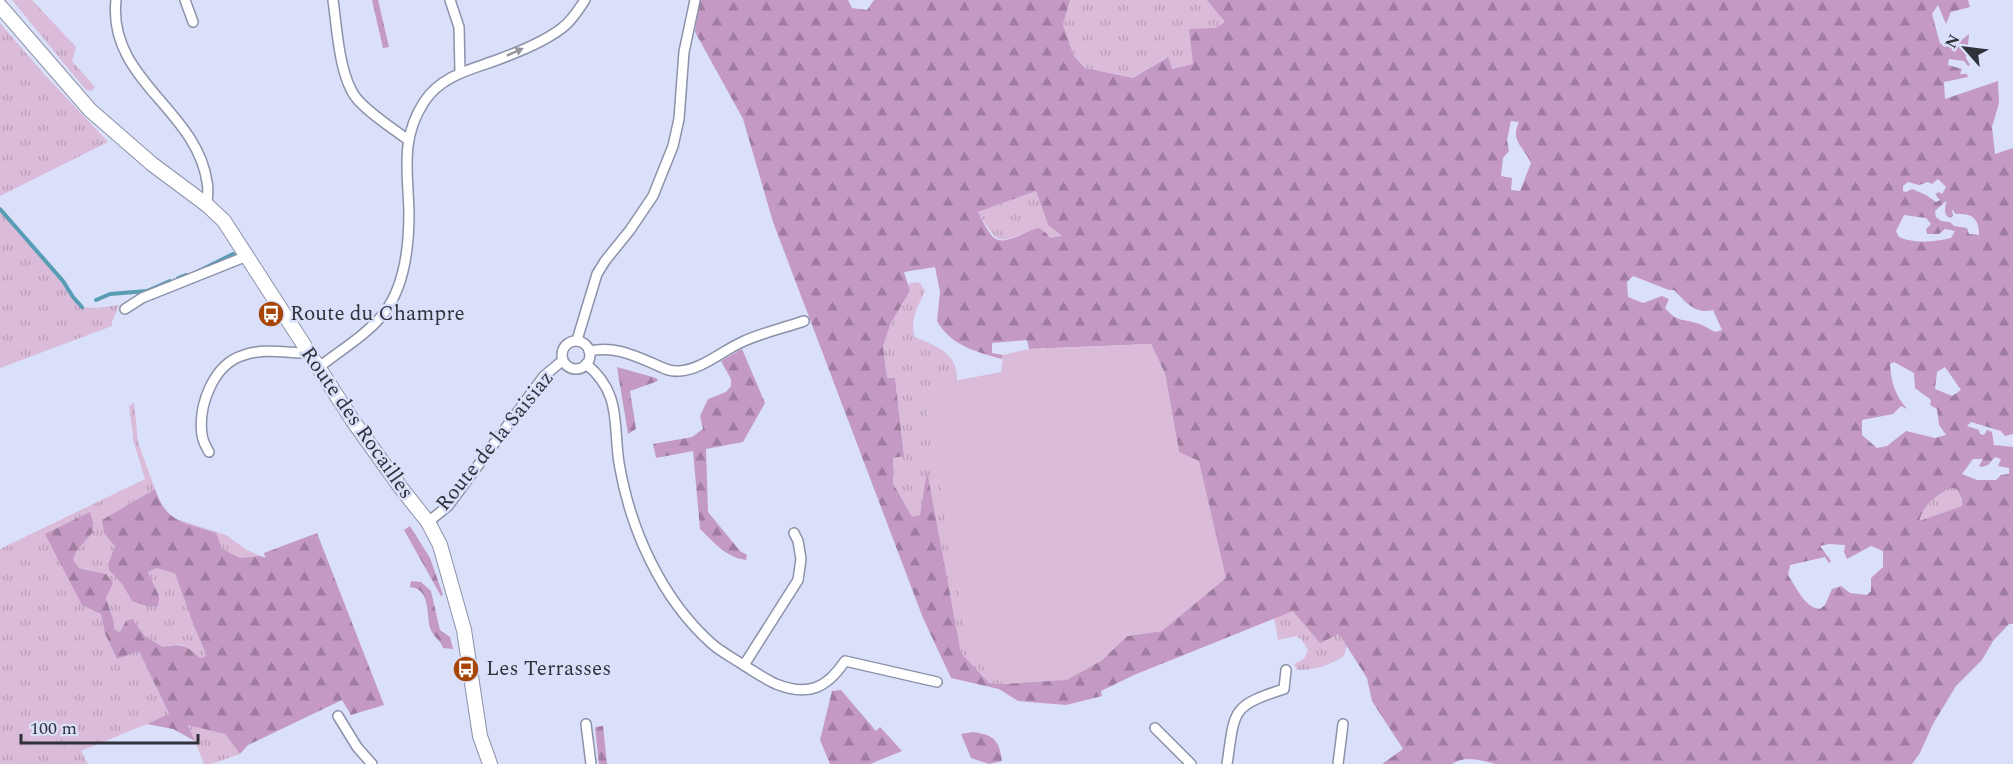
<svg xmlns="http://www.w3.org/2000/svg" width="2013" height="764" viewBox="0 0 2013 764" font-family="Spectral,serif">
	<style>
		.grass { fill: url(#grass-tufts) }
		.forest { fill: url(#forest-firs); fill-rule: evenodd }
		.pitch { fill: #dabbd9 }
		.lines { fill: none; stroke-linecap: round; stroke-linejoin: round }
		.stream { stroke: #599cb5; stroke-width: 4 }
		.street-casing { stroke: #8c92a9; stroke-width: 12 }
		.secondary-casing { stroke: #8c92a9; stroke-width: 16 }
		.street { stroke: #fff; stroke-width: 9 }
		.secondary { stroke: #fff; stroke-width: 14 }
		.oneway { fill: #97989d }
		.labels { text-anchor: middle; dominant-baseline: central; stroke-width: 5; stroke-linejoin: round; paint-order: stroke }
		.poi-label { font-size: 21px; fill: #2f323b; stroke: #dae0fa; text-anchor: start }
		.street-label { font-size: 21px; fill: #2f323b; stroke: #dae0fa }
	</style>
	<defs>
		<pattern id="grass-tufts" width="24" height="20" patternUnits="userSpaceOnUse" patternTransform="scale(1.5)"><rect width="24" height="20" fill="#dabbd9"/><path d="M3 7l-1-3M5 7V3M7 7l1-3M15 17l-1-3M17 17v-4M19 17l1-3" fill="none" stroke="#bba1bb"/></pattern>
		<pattern id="forest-firs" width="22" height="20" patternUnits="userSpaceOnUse" patternTransform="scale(1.5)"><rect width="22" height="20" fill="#c499c3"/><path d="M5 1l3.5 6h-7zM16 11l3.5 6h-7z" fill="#a07da0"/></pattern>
	</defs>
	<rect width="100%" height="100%" fill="#dae0fa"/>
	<g class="grass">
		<polygon points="12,0 32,0 76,47 72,61 95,87 91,91 86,90"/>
		<polygon points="1070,0 1207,0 1226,22 1215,28 1194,64 1172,69 1167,57 1133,78 1085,68 1074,56 1063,25"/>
		<polygon points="0,23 44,74 108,142 0,196"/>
		<path d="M1036,191L1048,225L1063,237L1050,238L1034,229C996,244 1000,247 978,212Z"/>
		<polygon points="0,209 63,281 73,297 82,307 96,308 119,305 112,322 112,326 0,368"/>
		<path d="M915,282L920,283L925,291C918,306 909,321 915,337C938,347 958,353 957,381L923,387L969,649L1005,684L989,683L961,653L927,473L920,515L912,517L893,483V458L904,455L895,378H887L883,346L891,323L910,291L908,284Z"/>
		<path d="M134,402L138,442L155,489L102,520L115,546L108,563L109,570L122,584L132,601L159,596L148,572L161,507L173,518L226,535L247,550L265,558L264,553L276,549L287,647L200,659C187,645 183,642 163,647L145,636L132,620L126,621L120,632L115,630C112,608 101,589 91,570L79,568L72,560L76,552L93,532V522L90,513L45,534L101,614L105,634L117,659L139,650L169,715L81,751L88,764H0V549L145,479L134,443L129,406Z"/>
		<path d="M1951,487L1957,489L1962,499V506L1919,521C1924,504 1935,495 1951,487Z"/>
		<path d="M1293,610L1339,634L1347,646L1344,656C1328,666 1315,670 1297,670L1294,664L1304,659L1308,650L1301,639L1296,636L1278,640L1274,617Z"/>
		<polygon points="188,724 225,734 240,754 211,764 204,764"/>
	</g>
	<g class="forest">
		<polygon points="372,0 378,0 389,47 383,48"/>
		<path d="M699,0H848L852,8L867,10L874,0H1070L1063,25L1074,56L1085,68L1133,78L1168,57L1172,69L1193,64L1189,29L1215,28L1225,22L1207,0H1968L1970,7L1951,12L1946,24L1938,5L1932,14L1940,43L1945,47L1959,42L1969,34L1968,45L1965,47L1966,58L1970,65L1968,66L1964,61L1949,59L1948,65L1962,69L1960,74H1967L1968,77L1944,82L1945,99L1998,81L1999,103L1992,127L1995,154L2013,148V434L2005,436L2001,431L1971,422L1967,426L1979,430L1980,434L1984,435L1987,430L1992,432L1994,445L2013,447V624H2009L1993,641L1982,660L1956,686L1933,724L1920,753L1912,764H1495C1481,760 1464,755 1452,764H1382L1403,749L1372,701L1367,678L1339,634L1320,643L1293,611L1134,675L1101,691L1102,696L1066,705L1018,701L999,689L951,678L923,618L773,222L743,119L695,32ZM1511,121L1519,122C1510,141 1523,146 1531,163L1520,191L1511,190L1512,178L1501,176L1503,158L1509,151L1507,140ZM1938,179L1946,187L1942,194L1939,192L1935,194L1940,200L1936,202L1926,195L1912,189L1906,192L1903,191V186L1908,182L1919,185L1928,182L1932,184ZM1036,191L1048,225L1062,236L1050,238L1046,233L1039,228C1026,229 1006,248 993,237C987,231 982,219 978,212ZM1946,201C1946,207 1942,214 1950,218L1953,216L1952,209L1956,214C1972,213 1979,218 1979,235L1969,234L1967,228L1954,226L1950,222L1941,221L1936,217L1935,211ZM1904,215L1926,218L1931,224L1926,229L1927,234H1939L1945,229L1955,231L1951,238C1935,242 1915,244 1899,237L1896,231ZM935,267L940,292L937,321C951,346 977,352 1002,359L1003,355L992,353V343L1027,340L1029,349L1151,344L1165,374L1179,452L1162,631L1127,636L1101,661L1005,684L989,683L961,653L927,471L920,515L912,517L893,483V458L904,456L895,378H887L883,346L891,323L910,291L904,272ZM1633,276L1669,290H1674C1686,302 1695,315 1713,310L1722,330L1715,332C1709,329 1702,324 1696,323C1681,318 1678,323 1665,308L1669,299L1662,296L1643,303L1628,297L1627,282ZM1894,362L1914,373L1915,388L1931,400L1930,405L1937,409L1939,425L1946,435L1935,438L1906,431L1887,446L1877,448L1862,435V420L1893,414L1901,406L1907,409C1895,395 1891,382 1890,364ZM1945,367L1961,390L1952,396L1935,389L1937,372ZM1995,457L2001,459L1998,466L2009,468V474L2001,475L1996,480H1977L1962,474L1973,459H1983L1979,466L1982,467L1988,465ZM1951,488L1957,489L1962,499V506L1919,521C1924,504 1936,495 1951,488ZM1829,544L1845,545L1844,552L1847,559L1871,546L1883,551V567L1871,578V591L1867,595L1850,593L1841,586L1832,589L1825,605L1820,609C1805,608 1796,587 1788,575L1790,565L1825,557L1829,563L1831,561L1820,546Z"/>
		<path d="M742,349L765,403L743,442L706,449L708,512L740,551L747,555L746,560C725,557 715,543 700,529L693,451L656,458L653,444L692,437L703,429L700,416L708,399L726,392L731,386V379L721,361Z"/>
		<polygon points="617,367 656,378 658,381 630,391 636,429 628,434"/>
		<path d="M155,489C167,524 184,522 216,533L222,549L240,558L260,556L266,558L264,553L317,533L384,705L351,715L342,700L248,745L240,754L225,734L188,725L195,741L173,729L147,724L169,714L139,651L117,659L105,634L101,614L82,605L45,534L90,512L93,522V532L76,552L73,560L79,568L106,574L113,583L106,598L113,619L115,630L120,632L126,621L132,619L145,636L163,647C183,643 186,645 200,658L207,656L194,626L175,573L156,568L148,572L159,596L158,606L150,607L132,601L122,584L109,570L108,564L115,546L104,533L102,520Z"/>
		<polygon points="410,526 430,558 443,595 441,596 404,530"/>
		<path d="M411,581L421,582L431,591L440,630L450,637L453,649L443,648C441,640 433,637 430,628C426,613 431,589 410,587Z"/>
		<polygon points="841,690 876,731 880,727 902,751 870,764 830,764 820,740 832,691"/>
		<polygon points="603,726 607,764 599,764 595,727"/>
		<path d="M973,732C994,735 999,740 1002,761L989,764L971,758L961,734Z"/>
	</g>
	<polygon class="pitch" points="1151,344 1165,374 1179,452 1199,461 1226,578 1162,631 1127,636 1101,661 1067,680 1005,684 969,649 923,387 1001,372 1003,355 1029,349"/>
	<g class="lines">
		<g class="stream">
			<polyline points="0,209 63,281 73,297 82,307"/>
			<polyline points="199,271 233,254"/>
			<polyline points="178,278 186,275"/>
			<polyline points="96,300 110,294 147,291 170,281"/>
		</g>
		<defs>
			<g id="street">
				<path d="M116,0C107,79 197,110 207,182C209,189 207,197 207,205"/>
				<polyline points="185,0 193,22"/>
				<path d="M333,0C337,28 339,77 357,99C371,115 391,127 408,140"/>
				<polyline points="450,0 459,27 460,72"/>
				<polyline points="125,309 142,298 247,256"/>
				<polyline points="577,340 597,274 605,261 630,230 653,196 673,146 679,119 684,52 695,0"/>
				<circle cx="576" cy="355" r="14"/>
				<path d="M589,351C613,346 631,354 652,363C661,367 669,372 679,371C701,370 722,351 742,342C761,333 784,328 804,321"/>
				<path d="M586,364C622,393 613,424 619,463C630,529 661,598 711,643C721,652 733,658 745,666C755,672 765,679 776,684C808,697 827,688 845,661L937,682"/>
				<path d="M318,368C339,351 367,335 384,313C405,286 409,246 409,213C408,172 400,139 424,102C441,76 469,70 497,60C518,52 544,42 562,28C572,21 578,10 585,0"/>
				<path d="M209,452C206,447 203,441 202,435C198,406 213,364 244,355C264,348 287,353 308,353"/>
				<polyline points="428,522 448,506 544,376 562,361"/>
				<polyline points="744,665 798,580 801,559 798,541 794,533"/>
				<polyline points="338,716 357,747 372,764"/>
				<polyline points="586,724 591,764"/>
				<polyline points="1155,728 1191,764"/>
				<path d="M1227,764C1235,711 1230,706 1284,689L1286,670"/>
				<polyline points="1338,764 1343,724"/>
			</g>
			<polyline id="secondary" points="0,6 90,110 152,164 207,205 224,221 353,421 401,488 428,522 440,545 464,630 480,736 490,764"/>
		</defs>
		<use href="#street" class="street-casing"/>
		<use href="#secondary" class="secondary-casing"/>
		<use href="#street" class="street"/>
		<use href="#secondary" class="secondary"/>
	</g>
	<defs><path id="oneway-solid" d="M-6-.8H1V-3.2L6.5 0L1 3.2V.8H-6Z" transform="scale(1.5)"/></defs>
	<use class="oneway" href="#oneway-solid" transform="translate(515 52) rotate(-24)"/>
	<defs>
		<symbol id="bus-disc" viewBox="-11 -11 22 22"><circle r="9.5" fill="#a74506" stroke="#dae0fa"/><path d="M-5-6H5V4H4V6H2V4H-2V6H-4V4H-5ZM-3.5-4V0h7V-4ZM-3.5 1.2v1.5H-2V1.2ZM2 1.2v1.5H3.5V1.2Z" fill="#fff"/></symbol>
	</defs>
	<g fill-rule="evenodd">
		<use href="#bus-disc" x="256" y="299" width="30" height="30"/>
		<use href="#bus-disc" x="451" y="654" width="30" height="30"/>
	</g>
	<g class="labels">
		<g class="poi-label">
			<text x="290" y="314">Route du Champre</text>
			<text x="486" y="669">Les Terrasses</text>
		</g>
		<g class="street-label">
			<text transform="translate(357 423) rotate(55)">Route des Rocailles</text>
			<text transform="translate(495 441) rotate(-51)">Route de la Saisiaz</text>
		</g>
	</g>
	<g transform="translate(1965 48) rotate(298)" stroke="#dae0fa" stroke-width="4.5" paint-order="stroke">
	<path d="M0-4.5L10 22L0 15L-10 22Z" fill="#2f323b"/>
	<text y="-9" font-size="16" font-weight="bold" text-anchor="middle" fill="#2f323b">N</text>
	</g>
	<path d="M21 734v9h177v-9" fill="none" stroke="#2f323b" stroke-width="3"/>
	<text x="30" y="734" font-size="18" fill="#2f323b" stroke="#dae0fa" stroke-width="4.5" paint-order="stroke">100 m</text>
</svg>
